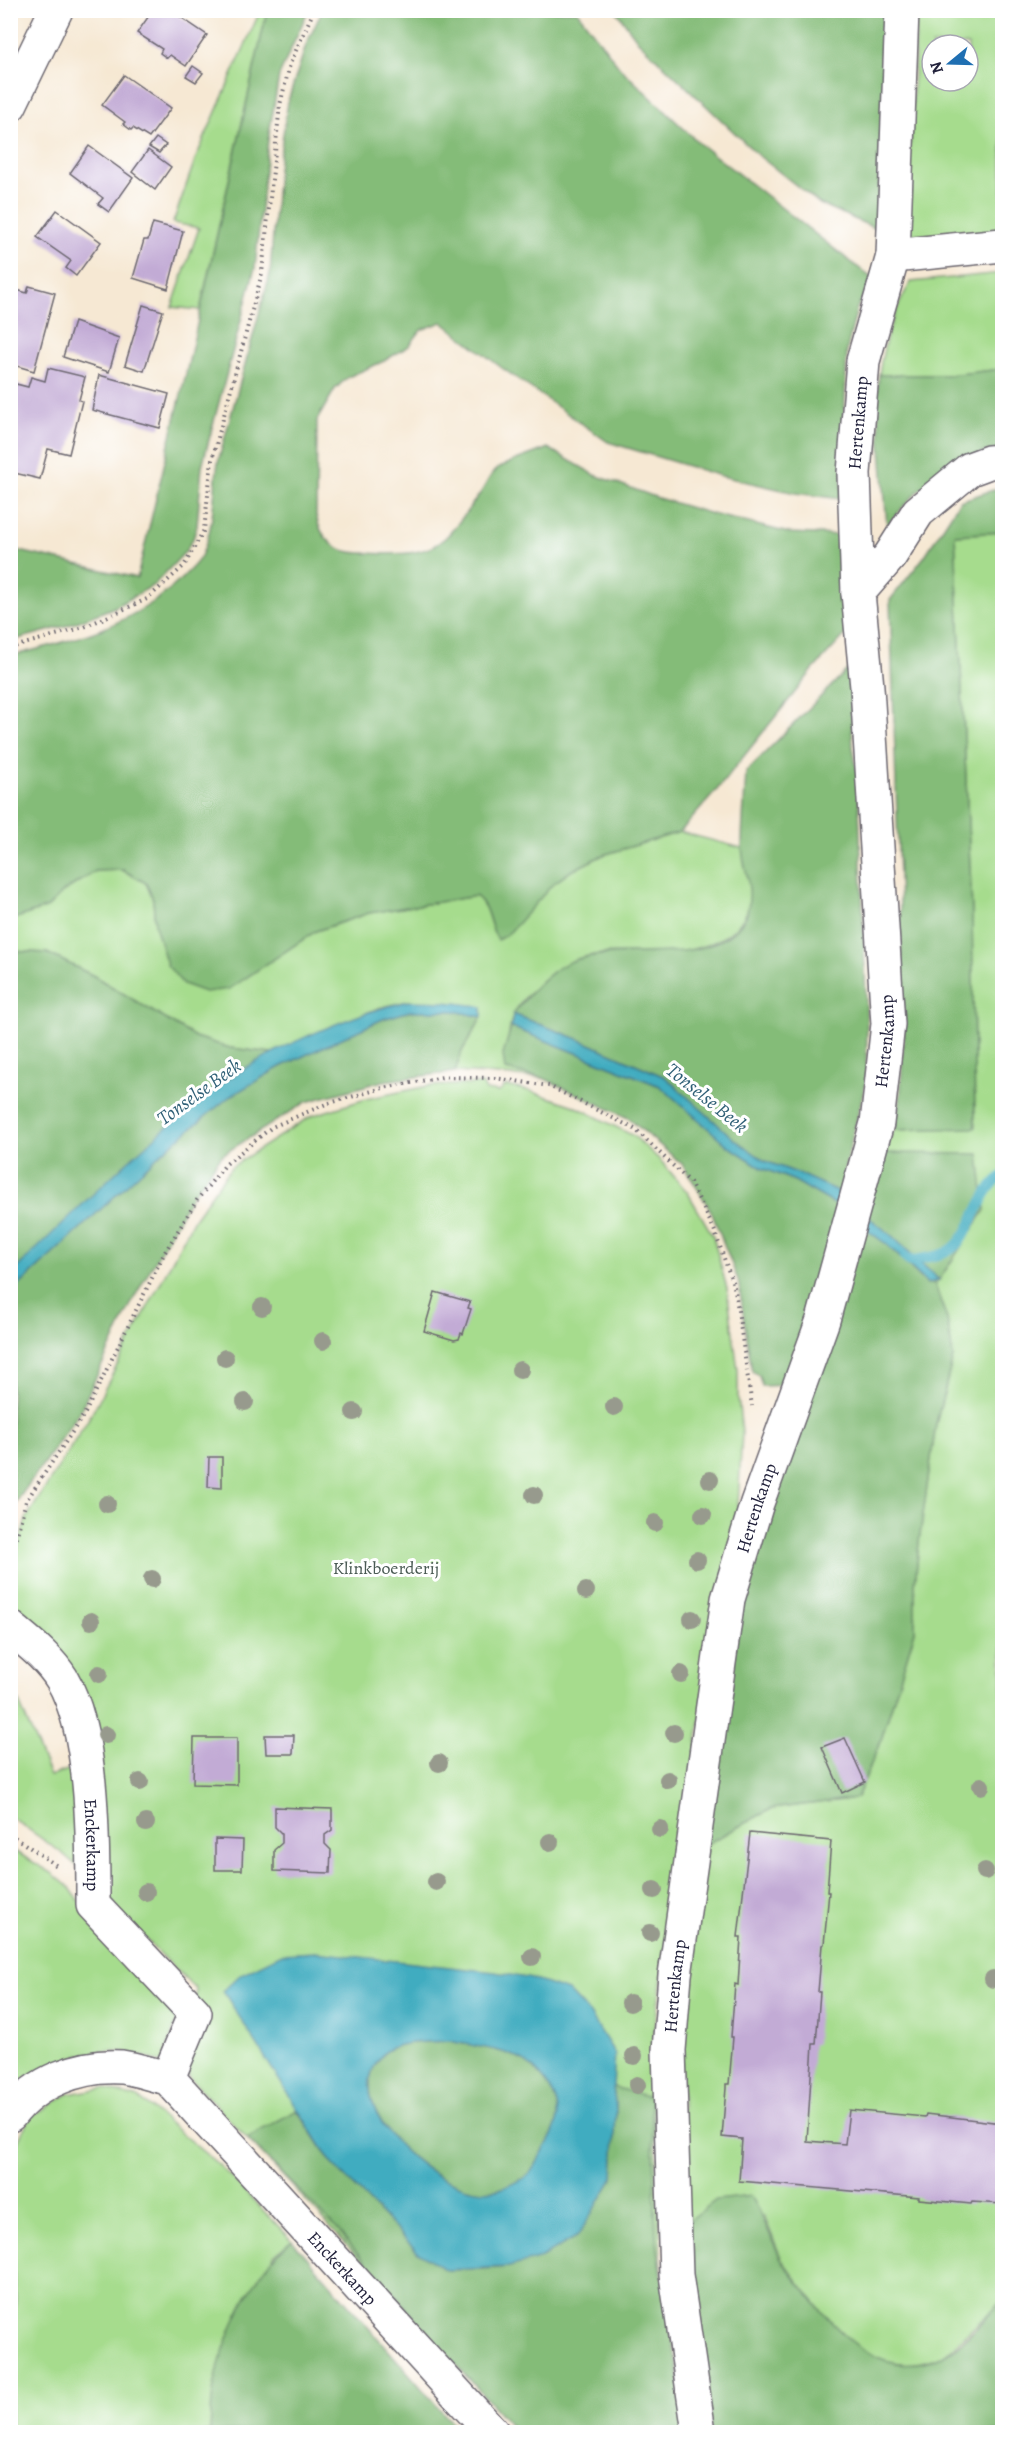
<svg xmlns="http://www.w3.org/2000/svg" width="1013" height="2443" viewBox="0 0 1013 2443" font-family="Alegreya,serif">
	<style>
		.green { fill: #a6dc8d; stroke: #647f64; stroke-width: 1.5; fill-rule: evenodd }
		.forest { fill: #84bc78; stroke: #536f5a; stroke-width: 1.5 }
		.water { fill: #41acc0; stroke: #32677e; stroke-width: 1.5; fill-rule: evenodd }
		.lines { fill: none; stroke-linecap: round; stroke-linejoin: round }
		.stream { stroke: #41acc0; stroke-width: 10 }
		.building { fill: #c2abd5 }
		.street-casing { stroke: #6c6770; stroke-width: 36 }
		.secondary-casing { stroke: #6c6770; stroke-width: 36 }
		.path { stroke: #6c6770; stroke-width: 4; stroke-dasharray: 1.5 4.5; stroke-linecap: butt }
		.street { stroke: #fff; stroke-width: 33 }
		.secondary { stroke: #fff; stroke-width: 33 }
		.tree { fill: #979a8d }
		.labels { text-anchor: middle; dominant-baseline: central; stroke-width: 6; stroke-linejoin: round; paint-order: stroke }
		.street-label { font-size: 18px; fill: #22223b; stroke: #fff }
		.park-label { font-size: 18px; fill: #4a5a54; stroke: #fff }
		.water-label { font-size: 20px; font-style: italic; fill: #306077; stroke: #fff }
	</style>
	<rect width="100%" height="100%" fill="#fff"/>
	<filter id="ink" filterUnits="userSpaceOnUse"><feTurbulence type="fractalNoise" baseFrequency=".0167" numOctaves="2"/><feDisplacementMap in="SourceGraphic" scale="12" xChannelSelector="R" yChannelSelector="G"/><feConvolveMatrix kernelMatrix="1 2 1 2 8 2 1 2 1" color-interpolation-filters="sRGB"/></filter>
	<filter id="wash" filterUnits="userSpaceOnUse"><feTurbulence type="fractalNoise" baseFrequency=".008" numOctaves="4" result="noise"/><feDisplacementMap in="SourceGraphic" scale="24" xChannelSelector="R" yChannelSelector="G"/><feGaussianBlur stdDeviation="1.35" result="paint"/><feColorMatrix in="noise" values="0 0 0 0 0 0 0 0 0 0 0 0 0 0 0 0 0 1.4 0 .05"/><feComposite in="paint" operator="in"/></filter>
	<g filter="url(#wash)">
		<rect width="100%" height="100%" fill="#f6e8d3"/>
		<g class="green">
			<polygon points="260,11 267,11 200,310 172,307 199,228 173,223 195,160"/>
			<path d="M917,11H1002V240L905,250ZM932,45H968V81H932Z"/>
			<path d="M1002,273V369L949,375H879C884,340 893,312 911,282Z"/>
			<polygon points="1002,532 1002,2301 943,2356 911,2365 877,2359 854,2344 829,2321 782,2260 764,2216 686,2223 680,2039 699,1848 771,1809 857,1798 881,1740 915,1631 915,1584 919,1542 936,1424 953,1357 947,1319 934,1283 939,1280 985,1210 981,1188 883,1153 894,1130 975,1127 972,912 955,535"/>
			<path d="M680,832L742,848C745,861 751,878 751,892C750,935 704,950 668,953C638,955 606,949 577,959C555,967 522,995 513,1016C508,1026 507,1057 505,1070L543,1078L455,1072L462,1051L482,1017L408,1001L378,1008L272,1053L230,1048L195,1037L94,976L47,953L11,951L10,920L48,907L64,891L96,871L122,870L146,883L153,899L155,925L229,989L316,931L369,913L476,896C491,908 487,925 498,939L553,884L571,871L603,855Z"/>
			<polygon points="482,1084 486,1090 499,1092 506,1086 530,1091 575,1106 634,1136 660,1160 688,1193 713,1236 727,1289 738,1370 738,1398 742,1432 738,1506 716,1615 654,2031 652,2078 662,2273 518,2432 310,2205 189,2077 186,2057 194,2040 196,1989 102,1896 96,1751 11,1613 11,1597 18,1545 27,1517 91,1415 194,1219 231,1167 311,1116 366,1099 428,1086"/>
			<polygon points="10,1690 18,1700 50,1776 76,1767 87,1875 62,1853 11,1817"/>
			<path d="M11,1849L52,1873L70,1888L100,1931L179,2014L162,2063C122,2047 98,2047 57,2063C34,2072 28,2073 11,2092Z"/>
			<polygon points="104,2088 139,2098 219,2165 292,2240 274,2255 214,2386 210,2432 11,2432 10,2356 16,2299 10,2213 14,2150 29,2118 68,2094"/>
		</g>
		<g class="forest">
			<polygon points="267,11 308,11 279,76 268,140 255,268 202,466 197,526 193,539 185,552 154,585 115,607 69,625 11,641 11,549 137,578 188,365"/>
			<path d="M322,11H577L621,69L700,144L873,279L857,308L847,349L841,499L795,493L721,476L608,442L502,368L442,322L421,330L409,346L384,361L348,377L335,389L317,420L316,516C321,539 336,553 361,553C388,553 422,559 445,538C458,526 468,509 479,495C485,488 490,473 497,469C512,460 532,455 548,448L595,475L658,498L712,514L789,533L842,535L846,634L812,671L716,791L680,832L603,855L571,871L553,884L510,932L498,940C488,925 490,907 476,896L369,913L316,931L229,989L205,992L183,984L167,965L155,925L153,899L146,883L123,870L96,871L64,891L48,907L11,920L10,656C73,641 137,624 183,577C189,570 197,564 201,556C215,527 213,494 218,462L270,274L278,168L288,101L306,45Z"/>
			<polygon points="616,11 887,11 877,229 820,204 759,156 638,41"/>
			<path d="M1002,369V448C946,460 922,483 887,526L877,397L879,375H949Z"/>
			<polygon points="1002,487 1002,532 955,535 972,912 975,1128 894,1130 900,1101 904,1032 890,600 924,557 960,501"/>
			<path d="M849,668L853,747L858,778L867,1027L866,1082L845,1167L844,1194L797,1173L765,1161L734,1139L665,1077L578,1039L513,1014C531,992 549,967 578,959C624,945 702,966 737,928C741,923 746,919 747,913C754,885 743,872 742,846C742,821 745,796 746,772Z"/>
			<polygon points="11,951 47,953 94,976 195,1037 230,1048 272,1053 218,1087 148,1145 11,1274"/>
			<polygon points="410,1011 454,1011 482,1017 462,1051 455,1072 383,1081 306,1102 222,1155 191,1197 133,1300 79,1413 12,1508 11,1514 11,1293 161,1153 229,1097 280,1067 383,1019"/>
			<polygon points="511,1027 660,1086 727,1145 762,1168 795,1181 838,1206 791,1385 762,1386 759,1376 752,1371 738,1280 711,1211 683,1165 628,1118 543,1078 505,1070 503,1055"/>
			<polygon points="883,1153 979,1154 985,1210 939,1280 891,1235 862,1212"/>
			<polygon points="860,1225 885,1243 927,1284 934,1283 947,1319 953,1357 936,1424 919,1542 915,1584 915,1631 881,1740 857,1798 771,1809 699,1848 742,1578"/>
			<path d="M450,2041C471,2046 506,2049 524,2061C542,2073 563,2099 557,2122C554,2134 547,2145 541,2155C538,2161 534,2169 529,2174C524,2180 512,2184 505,2187C455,2210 350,2123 373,2069C377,2061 383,2052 391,2048C408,2041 431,2042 450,2041Z"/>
			<polygon points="613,2087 651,2097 656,2237 688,2432 516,2432 333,2225 247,2138 297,2110 331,2162 417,2251 446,2270 482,2269 509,2267 598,2202 613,2178 616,2110"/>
			<path d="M751,2196C764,2216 770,2237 781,2258C787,2271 800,2283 809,2295C842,2337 882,2382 942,2356C960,2348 988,2315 1002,2301V2432H711L686,2223L716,2200Z"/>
			<path d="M292,2240L460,2432H210C211,2417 211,2401 214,2386C225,2333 251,2275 292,2240Z"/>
		</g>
		<g class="water">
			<path d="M408,1001C433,1001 457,1002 482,1007V1017L454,1011H410L383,1019L280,1067L229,1097L161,1153L11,1293V1274C77,1210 143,1142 217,1087C267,1050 349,1015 408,1001Z"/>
			<polygon points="513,1014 578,1039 665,1077 734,1139 765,1161 797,1173 844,1194 838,1206 795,1181 762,1168 727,1145 660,1086 511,1027"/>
			<polygon points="862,1212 891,1235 939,1280 928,1284 885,1243 860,1225"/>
			<path d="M315,1952L495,1972L532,1979L568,1991L590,2014L615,2054L613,2087L616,2110L613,2178L578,2236L538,2259L509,2267L446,2270L417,2251L331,2162L223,1991L241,1974L282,1954ZM450,2041C471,2046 506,2049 524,2061C542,2073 563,2099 557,2122C554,2134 547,2145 541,2155C537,2161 534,2169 529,2174C524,2180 512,2184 505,2187C455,2210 350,2123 373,2069C377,2061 383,2052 391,2048C408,2041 431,2042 450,2041Z"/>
		</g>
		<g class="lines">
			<path class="stream" d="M905,1257L910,1261C922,1258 937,1257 947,1252C973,1239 976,1194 1002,1176"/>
		</g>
		<g id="blocks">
			<g class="building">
				<polygon points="153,10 170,10 207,35 186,66 170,55 167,58 160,53 162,49 137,33"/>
				<polygon points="193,66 203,73 196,82 186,76"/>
				<polygon points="124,75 171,108 149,138 133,128 131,130 123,124 125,122 102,105"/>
				<polygon points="156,138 166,145 159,153 149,147"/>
				<polygon points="89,146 133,178 109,212 98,204 103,198 70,173"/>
				<polygon points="148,150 171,167 155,190 132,172"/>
				<polygon points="57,210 101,242 76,276 66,268 71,261 37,237"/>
				<polygon points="153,223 183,231 168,289 133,278 144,240 148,240"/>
				<polygon points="29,286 55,293 34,371 10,364 10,288 27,293"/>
				<polygon points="143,305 163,311 144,371 125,365"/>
				<polygon points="74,322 119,338 109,372 63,357"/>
				<polygon points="48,368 85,377 79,400 82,401 69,454 48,449 40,479 10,472 10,404 16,384 28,387 31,377 45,381"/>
				<polygon points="99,375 169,394 160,428 92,410"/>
				<polygon points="435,1292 470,1302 468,1308 471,1309 463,1334 461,1333 459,1339 454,1340 424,1331"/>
				<polygon points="209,1457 222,1457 222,1488 208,1487"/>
				<polygon points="265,1735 294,1735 293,1754 266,1754"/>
				<polygon points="194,1738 237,1738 237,1785 193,1784"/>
				<polygon points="845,1738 865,1782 842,1793 822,1747"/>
				<polygon points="275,1807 332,1809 332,1830 325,1835 325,1844 331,1850 330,1873 274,1871 274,1850 282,1843 282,1834 275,1827"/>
				<polygon points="750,1833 831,1841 827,1892 829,1892 824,1944 822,1945 818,1992 820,1992 816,2044 813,2044 807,2141 845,2144 849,2110 925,2117 926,2114 1002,2123 1002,2204 972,2202 971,2204 919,2199 919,2197 739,2181 742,2139 722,2137 726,2088 726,2084 729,2084 733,2037 731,2037 735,1984 738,1985 741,1937 738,1937"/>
				<polygon points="215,1839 243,1840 242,1870 215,1870"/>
			</g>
		</g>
	</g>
	<g filter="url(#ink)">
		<use href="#blocks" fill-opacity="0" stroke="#6c6770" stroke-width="1.5"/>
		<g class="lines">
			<defs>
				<g id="street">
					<polyline points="893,256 1002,245"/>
					<polyline points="858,593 890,556 918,512 970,469 989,462 1002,461"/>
					<path id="s1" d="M10,1627C29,1643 49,1658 62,1679C94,1734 93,1841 93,1905L195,2013L168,2078"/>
					<path id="s2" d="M10,2115C35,2082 80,2064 122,2067C137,2069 153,2075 168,2078L492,2432"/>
					<path id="s3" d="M699,2432L676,2275L669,2050L675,1975L728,1599L757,1503L823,1320L877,1123L888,1024L867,687L858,593L854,473L863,361L893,256L902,10"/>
				</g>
				<polyline id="secondary" points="10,105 56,10"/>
			</defs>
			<use href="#street" class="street-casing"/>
			<use href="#secondary" class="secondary-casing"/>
			<g class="path">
				<polyline points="10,648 84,627 147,599 184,566 204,530 212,460 262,273 280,105 290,64 314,10"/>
				<polyline points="10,1561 26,1501 85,1413 165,1252 197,1200 226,1164 272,1127 326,1104 383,1088 443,1077 495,1078 549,1086 635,1129 690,1182 714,1229 735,1290 752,1406"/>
				<polyline points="10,1834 57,1866"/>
			</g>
			<use href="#street" class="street"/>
			<use href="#secondary" class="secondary"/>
		</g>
		<g class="tree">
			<circle cx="262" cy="1307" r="9"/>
			<circle cx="323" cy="1341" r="9"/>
			<circle cx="225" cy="1358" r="9"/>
			<circle cx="520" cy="1370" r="9"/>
			<circle cx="245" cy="1402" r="9"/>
			<circle cx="614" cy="1407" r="9"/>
			<circle cx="354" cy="1412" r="9"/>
			<circle cx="710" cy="1480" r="9"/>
			<circle cx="534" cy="1495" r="9"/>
			<circle cx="107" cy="1504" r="9"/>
			<circle cx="703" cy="1515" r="9"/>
			<circle cx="655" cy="1523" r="9"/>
			<circle cx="697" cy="1560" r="9"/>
			<circle cx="152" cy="1579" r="9"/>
			<circle cx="586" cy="1591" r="9"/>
			<circle cx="692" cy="1619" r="9"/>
			<circle cx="91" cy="1621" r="9"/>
			<circle cx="99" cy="1674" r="9"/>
			<circle cx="681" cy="1674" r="9"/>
			<circle cx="674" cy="1733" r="9"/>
			<circle cx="106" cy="1735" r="9"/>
			<circle cx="439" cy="1763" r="9"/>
			<circle cx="668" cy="1780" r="9"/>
			<circle cx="140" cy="1782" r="9"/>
			<circle cx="981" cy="1786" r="9"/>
			<circle cx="146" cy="1823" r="9"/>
			<circle cx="660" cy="1829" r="9"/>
			<circle cx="550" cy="1842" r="9"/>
			<circle cx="985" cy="1871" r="9"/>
			<circle cx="436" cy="1882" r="9"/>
			<circle cx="654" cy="1890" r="9"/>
			<circle cx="146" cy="1892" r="9"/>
			<circle cx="650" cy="1933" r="9"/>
			<circle cx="532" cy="1957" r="9"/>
			<circle cx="993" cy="1979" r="9"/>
			<circle cx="630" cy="2003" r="9"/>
			<circle cx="634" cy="2056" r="9"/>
			<circle cx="637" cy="2085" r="9"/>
		</g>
	</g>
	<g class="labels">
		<g class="street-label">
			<text stroke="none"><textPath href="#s3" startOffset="2040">Hertenkamp</textPath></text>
			<text stroke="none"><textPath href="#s3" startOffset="1420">Hertenkamp</textPath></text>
			<text stroke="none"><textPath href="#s3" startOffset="934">Hertenkamp</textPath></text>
			<text stroke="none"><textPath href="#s1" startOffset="244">Enckerkamp</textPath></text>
			<text stroke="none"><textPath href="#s3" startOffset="448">Hertenkamp</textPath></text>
			<text stroke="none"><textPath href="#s2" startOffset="432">Enckerkamp</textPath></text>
		</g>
		<g class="park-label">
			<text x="386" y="1568">Klinkboerderij</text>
		</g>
		<g class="water-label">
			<text transform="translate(199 1092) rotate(-36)">Tonselse Beek</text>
			<text transform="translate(707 1098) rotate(39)">Tonselse Beek</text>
		</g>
	</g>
	<rect width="1013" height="2443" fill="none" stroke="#fff" stroke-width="36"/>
	<g transform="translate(950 63) rotate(251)"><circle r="28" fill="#ffffff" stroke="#a7a7b1" stroke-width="1.5"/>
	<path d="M0-4.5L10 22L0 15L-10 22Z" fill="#1f6fb2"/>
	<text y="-9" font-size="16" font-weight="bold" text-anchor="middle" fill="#22223b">N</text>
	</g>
</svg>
